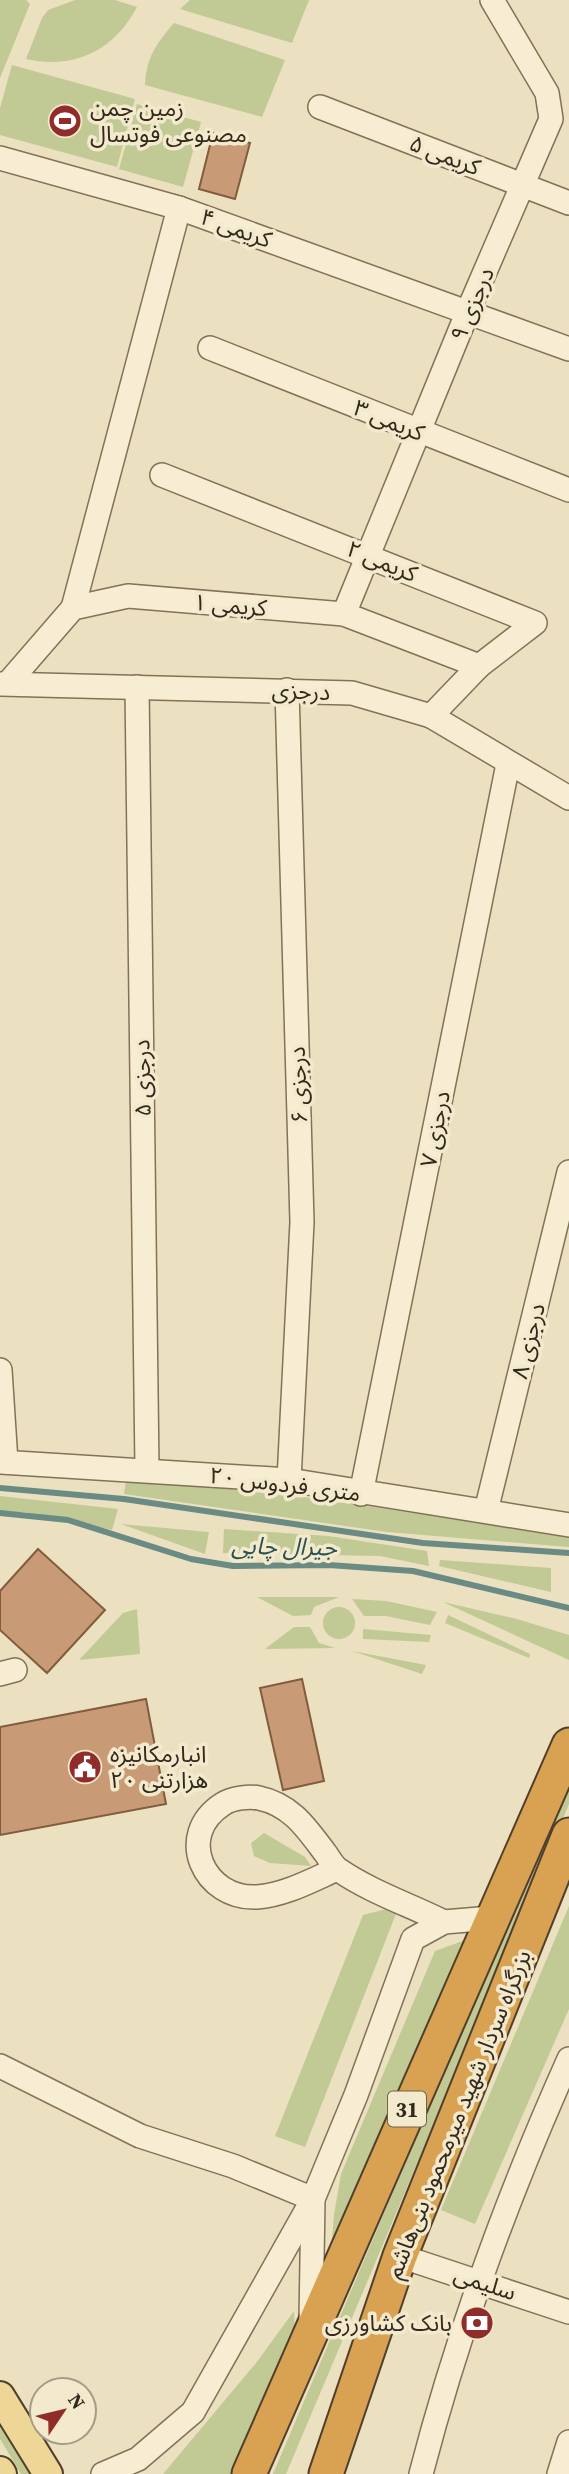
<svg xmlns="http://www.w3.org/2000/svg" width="569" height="2474" viewBox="0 0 569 2474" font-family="'Source Serif 4','Noto Sans Arabic',serif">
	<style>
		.green { fill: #c1c994 }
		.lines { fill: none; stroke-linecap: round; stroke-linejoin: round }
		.stream { stroke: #6a8b83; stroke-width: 6 }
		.building { fill: #c89b76; stroke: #815c3f; stroke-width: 2 }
		.minor-casing { stroke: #837158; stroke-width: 26 }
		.major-casing { stroke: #513f2d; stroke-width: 32 }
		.highway-casing { stroke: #513f2d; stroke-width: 37 }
		.minor { stroke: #f7edd2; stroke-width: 23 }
		.major { stroke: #eed697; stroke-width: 28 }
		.highway { stroke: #d9a252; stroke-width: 33 }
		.labels { text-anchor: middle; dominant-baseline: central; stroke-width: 7; stroke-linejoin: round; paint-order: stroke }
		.shield { fill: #f3eace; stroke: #6d6251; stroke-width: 2 }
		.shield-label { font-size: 21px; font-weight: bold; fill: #33281c }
		.poi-label { font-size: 23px; fill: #33281c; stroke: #f3eace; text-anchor: start }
		.street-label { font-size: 23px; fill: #33281c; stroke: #f3eace }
		.water-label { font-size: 24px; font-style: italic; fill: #2c5351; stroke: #f3eace }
	</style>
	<rect width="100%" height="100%" fill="#ebe0bf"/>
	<g class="green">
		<polygon points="0,0 26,0 30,4 0,78"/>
		<path d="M75,0H115L137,7C114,50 75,70 26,59L42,18L48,10Z"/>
		<polygon points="190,0 309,0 292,43 180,9"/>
		<path d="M174,23L285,60L262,117L145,85C146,58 156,44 174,23Z"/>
		<polygon points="12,65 135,99 117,167 0,135 0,108"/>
		<polygon points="137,104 201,122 183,187 119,169"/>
		<path d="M127,1474C275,1492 422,1513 569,1538V1547L387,1532L124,1494Z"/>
		<polygon points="0,1496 118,1509 112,1530 24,1512 0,1513"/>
		<polygon points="121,1524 209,1532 205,1554"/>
		<polygon points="224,1529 328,1536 427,1551 429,1566 380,1556 223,1553"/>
		<polygon points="440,1560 551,1568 551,1592 439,1566"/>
		<polygon points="257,1597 339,1597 314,1607 311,1615 293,1616"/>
		<polygon points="352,1599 386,1601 437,1612 430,1625 386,1616 364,1616"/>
		<polygon points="443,1602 517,1619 569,1635 569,1660"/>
		<circle cx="339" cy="1623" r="16"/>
		<polygon points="137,1609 140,1654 79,1660 123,1613"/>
		<polygon points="448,1615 530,1654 529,1658 445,1623"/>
		<polygon points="294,1627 310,1627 319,1643 335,1648 265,1649"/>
		<polygon points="363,1629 431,1635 429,1642 363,1639"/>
		<polygon points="352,1651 426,1665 422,1674"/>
		<polygon points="569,1779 569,1804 286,2474 273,2474"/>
		<polygon points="264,1833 305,1857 311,1866 270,1863 254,1856 251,1843"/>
		<polygon points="399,1906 305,2147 275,2136 363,1915"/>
		<polygon points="569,1906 569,2009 475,2224 441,2210"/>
		<polygon points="485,1933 329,2277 334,2215 341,2174 435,1951"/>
		<polygon points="294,2311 295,2335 237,2474 163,2474 256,2363"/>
		<polygon points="0,2424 30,2474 21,2474 0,2439"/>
	</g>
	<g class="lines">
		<g class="stream">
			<polyline points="0,1488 124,1499 423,1543 569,1553"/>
			<polyline points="0,1513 68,1520 191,1559 233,1566 329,1565 413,1571 569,1608"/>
		</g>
	</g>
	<g class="building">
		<polygon points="213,133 250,143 235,199 199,189"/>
		<polygon points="38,1549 105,1610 47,1673 0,1630 0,1591"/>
		<polygon points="302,1679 324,1781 283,1790 260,1688"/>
		<polygon points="146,1699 166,1804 0,1835 0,1727"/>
	</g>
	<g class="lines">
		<defs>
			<g id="minor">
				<polyline points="320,107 569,203"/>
				<polyline points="0,158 179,208 569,349"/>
				<polyline points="210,348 569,490"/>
				<polyline points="162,475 535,623 479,666 431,716"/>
				<polyline points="73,608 179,208"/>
				<polyline points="344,614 468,311 551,119 547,93 492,0"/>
				<polyline points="8,683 73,608 128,596 344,614 479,666"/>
				<polyline points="0,684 352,693 431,716 569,798"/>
				<polyline points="137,687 147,1469"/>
				<polyline points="287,690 302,1222 289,1480"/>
				<polyline points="0,1370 6,1462"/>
				<polyline points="0,1462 289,1480 569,1525"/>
				<polyline points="361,1494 508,764"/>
				<polyline points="486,1511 569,1172"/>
				<polyline points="0,1674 15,1670"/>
				<path d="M337,1869C312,1880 285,1895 257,1897C204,1900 174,1835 223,1804C232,1798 249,1796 259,1798C292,1805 307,1829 326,1854C330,1860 334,1867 339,1870C371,1892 410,1905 444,1922"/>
				<polyline points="0,2066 140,2136 233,2166 313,2199 311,2321"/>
				<polyline points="400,2256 569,2312"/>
				<polyline points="103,2474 138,2459 193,2412 313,2199 356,2095 413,1939 444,1922 491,1918"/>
				<path d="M421,2474C458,2331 509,2193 569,2059"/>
				<polyline points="559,2474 569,2442"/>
			</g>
			<g id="major">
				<polyline points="0,2396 48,2474"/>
				<polyline points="0,2471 2,2474"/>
			</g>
			<g id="highway">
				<polyline points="249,2474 569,1745"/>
				<polyline points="326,2474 400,2256 569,1835"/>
			</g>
		</defs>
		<use href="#minor" class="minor-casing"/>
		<use href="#major" class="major-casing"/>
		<use href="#highway" class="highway-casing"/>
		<use href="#minor" class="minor"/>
		<use href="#major" class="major"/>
		<use href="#highway" class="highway"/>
	</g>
	<defs>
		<symbol id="stadium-disc" viewBox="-11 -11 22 22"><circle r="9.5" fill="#902d2b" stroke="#f3eace"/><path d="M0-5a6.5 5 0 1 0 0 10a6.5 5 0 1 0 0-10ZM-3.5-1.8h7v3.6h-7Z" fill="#fff"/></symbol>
		<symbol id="civic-disc" viewBox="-11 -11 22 22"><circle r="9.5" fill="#902d2b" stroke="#f3eace"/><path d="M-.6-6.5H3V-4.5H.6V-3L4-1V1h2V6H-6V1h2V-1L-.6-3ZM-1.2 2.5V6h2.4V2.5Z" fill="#fff"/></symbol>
		<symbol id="bank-disc" viewBox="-11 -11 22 22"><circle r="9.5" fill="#902d2b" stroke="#f3eace"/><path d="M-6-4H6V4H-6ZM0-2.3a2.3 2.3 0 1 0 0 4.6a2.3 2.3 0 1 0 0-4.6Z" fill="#fff"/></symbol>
	</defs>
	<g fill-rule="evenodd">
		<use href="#stadium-disc" x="46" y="102" width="38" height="38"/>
		<use href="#civic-disc" x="66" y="1748" width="38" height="38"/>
		<use href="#bank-disc" x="458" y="2304" width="38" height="38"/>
	</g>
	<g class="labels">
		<rect class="shield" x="388" y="2091.5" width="38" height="35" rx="5"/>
		<g class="shield-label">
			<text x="407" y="2109">31</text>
		</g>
		<g class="poi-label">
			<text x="90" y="108">زمین چمن<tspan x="90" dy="26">مصنوعی فوتسال</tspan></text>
			<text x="110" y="1754">انبارمکانیزه<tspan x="110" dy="26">۲۰ هزارتنی</tspan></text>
			<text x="452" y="2323" text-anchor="end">بانک کشاورزی</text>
		</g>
		<g class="street-label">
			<text transform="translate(445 155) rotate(21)">کریمی ۵</text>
			<text transform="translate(236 228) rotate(20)">کریمی ۴</text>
			<text transform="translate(472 304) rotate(-67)">درجزی ۹</text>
			<text transform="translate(389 420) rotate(22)">کریمی ۳</text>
			<text transform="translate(382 561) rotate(22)">کریمی ۲</text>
			<text transform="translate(230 605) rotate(5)">کریمی ۱</text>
			<text transform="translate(301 691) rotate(2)">درجزی</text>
			<text transform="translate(142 1078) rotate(-91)">درجزی ۵</text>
			<text transform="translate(298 1085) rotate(-92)">درجزی ۶</text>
			<text transform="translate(435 1129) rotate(-79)">درجزی ۷</text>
			<text transform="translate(528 1341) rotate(-76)">درجزی ۸</text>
			<text transform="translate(285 1484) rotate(7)">۲۰ متری فردوس</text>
			<text transform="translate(458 2114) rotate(-68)">بزرگراه سردار شهید میرمحمود بنی‌هاشم</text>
			<text transform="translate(485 2283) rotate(18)">سلیمی</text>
		</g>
		<g class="water-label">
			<text transform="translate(284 1546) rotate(1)">جیرال چایی</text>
		</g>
	</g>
	<g transform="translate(63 2411) rotate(55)"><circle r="33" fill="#f3eace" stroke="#a69c87" stroke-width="2"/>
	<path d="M0-5L12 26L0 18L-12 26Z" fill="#902d2b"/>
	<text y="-10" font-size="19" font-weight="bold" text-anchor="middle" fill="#33281c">N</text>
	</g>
</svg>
